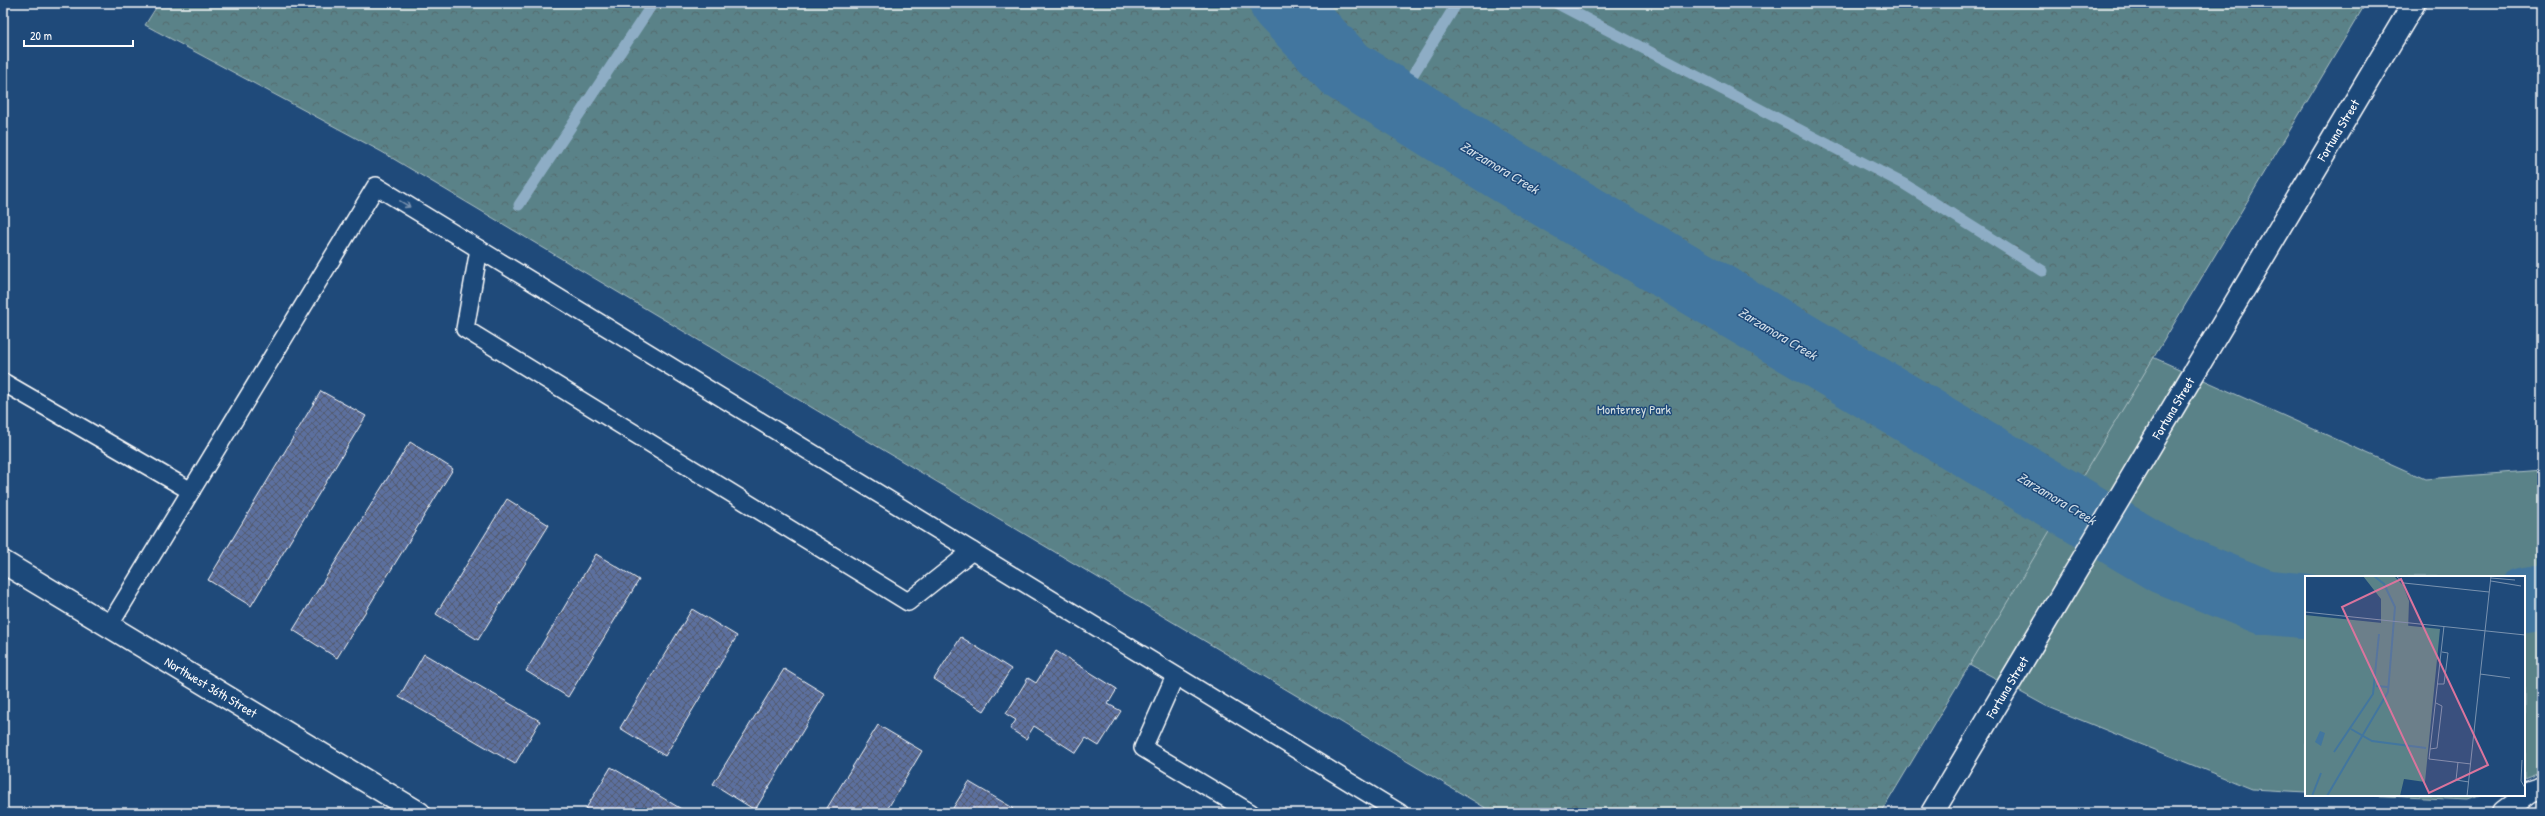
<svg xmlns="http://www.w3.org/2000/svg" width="2545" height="816" viewBox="0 0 2545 816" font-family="'Patrick Hand',sans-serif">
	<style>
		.grass { fill: #5a8288; stroke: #acc0c4 }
		.park { fill: url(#park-crowns); stroke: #acc0c4 }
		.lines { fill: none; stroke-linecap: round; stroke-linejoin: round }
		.stream { stroke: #8eadc5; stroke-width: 11 }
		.river { stroke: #42769f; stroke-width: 65 }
		.building { fill: url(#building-cross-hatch); stroke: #fff }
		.service-casing { stroke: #fff; stroke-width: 20 }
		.minor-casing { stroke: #fff; stroke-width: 25 }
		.tertiary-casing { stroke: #fff; stroke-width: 25 }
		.secondary-casing { stroke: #fff; stroke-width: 25 }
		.service { stroke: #1f4a7a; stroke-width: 17 }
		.minor { stroke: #1f4a7a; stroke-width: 22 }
		.tertiary { stroke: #1f4a7a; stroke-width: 22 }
		.secondary { stroke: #1f4a7a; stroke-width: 22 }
		.oneway { stroke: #7992af }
		.labels { text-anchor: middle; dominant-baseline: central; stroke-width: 3; stroke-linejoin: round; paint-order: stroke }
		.street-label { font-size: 13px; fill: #fff; stroke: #1f4a7a }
		.park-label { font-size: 13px; fill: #d6e0e1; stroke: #1f4a7a }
		.water-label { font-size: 14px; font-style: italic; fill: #d0dde7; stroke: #1f4a7a }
		.inset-river { fill: none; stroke: #42769f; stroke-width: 2 }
		.inset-road { fill: none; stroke: #7992af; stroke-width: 1 }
		.view { fill: #da749d; fill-opacity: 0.15; stroke: #da749d; stroke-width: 2 }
		.inset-edge { fill: none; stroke: #fff; stroke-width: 2 }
	</style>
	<defs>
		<pattern id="park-crowns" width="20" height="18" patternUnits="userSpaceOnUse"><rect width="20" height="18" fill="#5a8288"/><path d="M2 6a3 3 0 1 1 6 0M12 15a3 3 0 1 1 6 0" fill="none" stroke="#546a6d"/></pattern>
		<pattern id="building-cross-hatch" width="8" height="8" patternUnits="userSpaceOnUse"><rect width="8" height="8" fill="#5c6f9f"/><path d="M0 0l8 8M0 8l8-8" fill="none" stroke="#525a6d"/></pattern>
	</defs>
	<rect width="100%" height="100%" fill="#1f4a7a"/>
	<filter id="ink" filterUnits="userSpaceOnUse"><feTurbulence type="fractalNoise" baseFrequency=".025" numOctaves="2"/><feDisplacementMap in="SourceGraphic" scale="8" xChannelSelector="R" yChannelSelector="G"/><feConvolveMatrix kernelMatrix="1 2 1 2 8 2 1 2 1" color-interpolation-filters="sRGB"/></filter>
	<g filter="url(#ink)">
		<g class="grass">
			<polygon points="1230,260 2090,329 2425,479 2542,470 2542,772 2524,779 2524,577 2306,577 2306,792 2252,789 2046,706"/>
			<polygon points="2364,795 2482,795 2468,800"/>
		</g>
		<polygon class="park" points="159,3 2366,3 1881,813 1494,813 382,152 145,25"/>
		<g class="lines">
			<g class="stream">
				<polyline points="1556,3 1904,184 2043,271"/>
				<polyline points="1396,102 1457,3"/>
				<polyline points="519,205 653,3"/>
			</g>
			<g class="river">
				<polyline points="1282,3 1347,71 1504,169 2165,562 2264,602 2306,606"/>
				<polyline points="2524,600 2542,597"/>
			</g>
		</g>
		<g class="building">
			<polygon points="321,391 366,416 251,606 208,580"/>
			<polygon points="410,442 453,469 337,658 293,630"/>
			<polygon points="507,499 549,525 478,640 436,614"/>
			<polygon points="596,554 639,580 568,697 526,671"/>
			<polygon points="692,609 737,636 665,756 620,728"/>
			<polygon points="961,637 1011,669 984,711 934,679"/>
			<polygon points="1056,651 1117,689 1108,704 1121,711 1099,746 1086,738 1076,753 1034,726 1026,739 1010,729 1016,720 1006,714 1028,678 1036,683"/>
			<polygon points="424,654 540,721 515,764 399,697"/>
			<polygon points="784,669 825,694 755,810 713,784"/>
			<polygon points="878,725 922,751 885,813 824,813"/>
			<polygon points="611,767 688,813 590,813 585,810"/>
			<polygon points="969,782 1013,808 1009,813 950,813"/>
		</g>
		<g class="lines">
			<defs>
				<g id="service">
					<polyline points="479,249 465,329 908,602 972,551"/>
					<polyline points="3,382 191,491"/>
					<polyline points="109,626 376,186 1400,813"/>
					<polyline points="1175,676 1143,748 1251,813"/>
				</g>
				<polyline id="minor" points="2503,813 2530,792 2542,788"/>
				<polyline id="tertiary" points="1932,813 2414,3"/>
				<polyline id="secondary" points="3,562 419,813"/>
			</defs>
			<use href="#service" class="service-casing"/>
			<use href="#minor" class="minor-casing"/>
			<use href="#tertiary" class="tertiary-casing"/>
			<use href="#secondary" class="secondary-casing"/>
			<use href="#service" class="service"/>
			<use href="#minor" class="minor"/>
			<use href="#tertiary" class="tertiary"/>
			<use href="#secondary" class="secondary"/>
		</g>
		<defs><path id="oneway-shaft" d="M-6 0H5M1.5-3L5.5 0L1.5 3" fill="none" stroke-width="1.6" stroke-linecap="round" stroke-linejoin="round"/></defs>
		<use class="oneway" href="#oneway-shaft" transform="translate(405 204) rotate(31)"/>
	</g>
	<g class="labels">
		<g class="street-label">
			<text transform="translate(2338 130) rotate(-59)">Fortuna Street</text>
			<text transform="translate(2173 408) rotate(-59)">Fortuna Street</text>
			<text transform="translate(211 687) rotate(31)">Northwest 36th Street</text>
			<text transform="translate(2007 687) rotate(-59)">Fortuna Street</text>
		</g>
		<g class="park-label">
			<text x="1634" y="409">Monterrey Park</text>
		</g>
		<g class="water-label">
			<text transform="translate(1500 167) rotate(31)">Zarzamora Creek</text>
			<text transform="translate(1778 333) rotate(31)">Zarzamora Creek</text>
			<text transform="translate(2057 498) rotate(31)">Zarzamora Creek</text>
		</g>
	</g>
	<g transform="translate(2305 576)">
		<rect width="220" height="220" fill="#1f4a7a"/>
		<path d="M58,0H89L98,9L104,25L101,118L13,220L76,53V23Z" fill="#5a8288"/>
		<path d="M0,39L135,53L120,206L99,203L95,220H0Z" fill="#5a8288"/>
		<path d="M15,155L20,157L16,170L10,166Z" fill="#42769f"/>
		<path class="inset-river" d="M71,110L83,111M46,153L67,165L121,172M29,176L68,118L74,58M7,220L16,197M22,220L83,116L90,31L79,8L69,0"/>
		<path class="inset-road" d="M91,0L99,7L184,16M186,2L210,4M186,5L216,10M0,36L220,59M139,50L124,183L166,188M175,98L205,102M133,108H139L143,77L137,76M125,173L132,172L137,130L131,127M217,184L216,205L220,212M153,186L151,204L164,206M162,220L186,0"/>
		<path class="view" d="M96,3L183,189L124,217L37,31Z"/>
		<rect width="220" height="220" class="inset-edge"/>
	</g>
	<rect width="2545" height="816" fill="none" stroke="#1f4a7a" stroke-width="16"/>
	<rect x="8" y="8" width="2529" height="800" fill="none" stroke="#fff" stroke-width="1.5" filter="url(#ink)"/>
	<path d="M24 40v6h109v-6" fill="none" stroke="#ffffff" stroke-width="2"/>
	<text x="30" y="40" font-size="12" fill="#ffffff" stroke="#1f4a7a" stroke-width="3" paint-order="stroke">20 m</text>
</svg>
